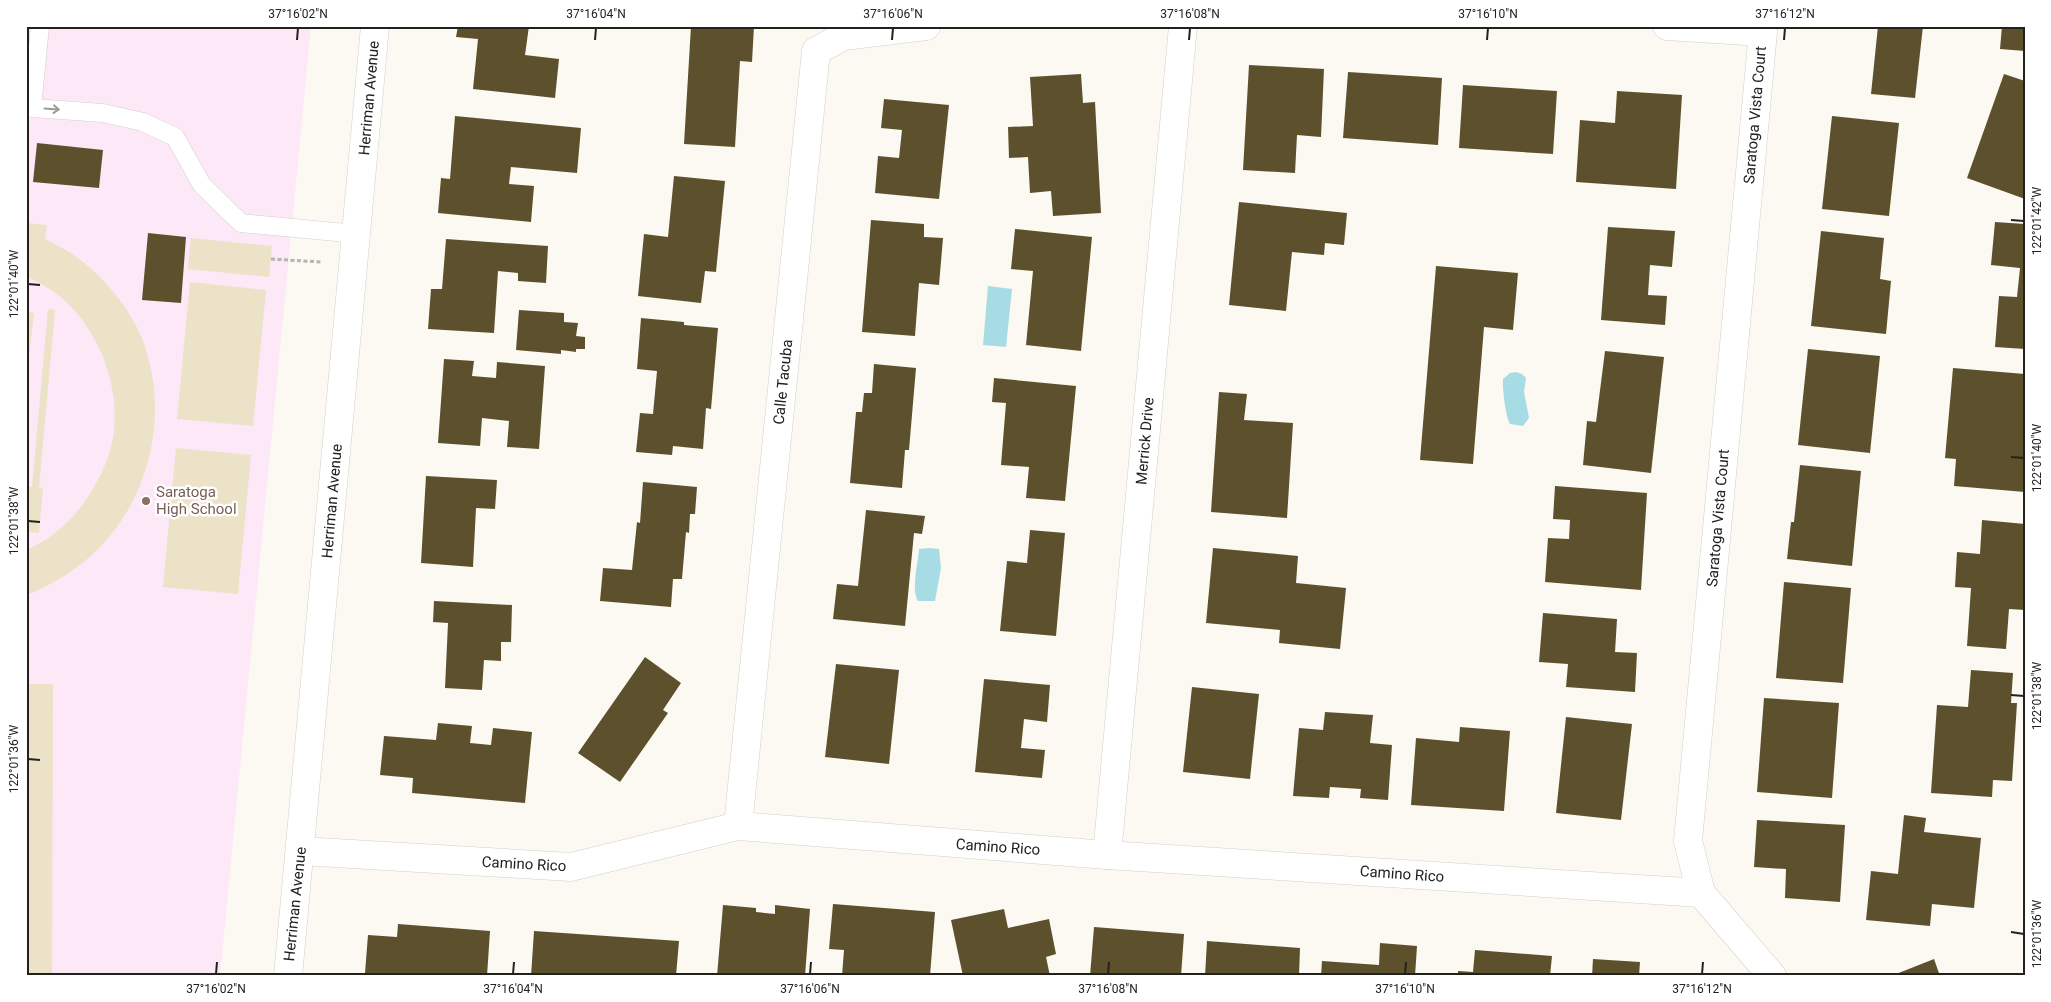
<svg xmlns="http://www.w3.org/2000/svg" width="2051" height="1002" viewBox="0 0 2051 1002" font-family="Roboto,sans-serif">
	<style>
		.education { fill: #fde8f7 }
		.green { fill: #ebe2c7 }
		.water { fill: #a7dce5 }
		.building { fill: #5d512d }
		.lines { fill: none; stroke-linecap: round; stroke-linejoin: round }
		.service-casing { stroke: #d2d0c8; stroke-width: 19 }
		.minor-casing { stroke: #d2d0c8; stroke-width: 29 }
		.tertiary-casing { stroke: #d2d0c8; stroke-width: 29 }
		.path { stroke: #b5b4ad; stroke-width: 3; stroke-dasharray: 4 2.5; stroke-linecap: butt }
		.service { stroke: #fff; stroke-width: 18 }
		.minor { stroke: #fff; stroke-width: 28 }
		.tertiary { stroke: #fff; stroke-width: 28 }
		.oneway { stroke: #9b9b9a }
		.ticks { fill: none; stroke: #21211e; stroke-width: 2 }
		.education-dot { fill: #8d6e63; stroke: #fff; stroke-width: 2 }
		.labels { text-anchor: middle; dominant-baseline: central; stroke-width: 5; stroke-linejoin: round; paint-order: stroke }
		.street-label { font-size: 15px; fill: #21211e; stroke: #fff }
		.education-label { font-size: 15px; fill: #785e54; stroke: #fff; text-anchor: start }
		.neatline { fill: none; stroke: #21211e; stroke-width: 2 }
		.ticks-label { font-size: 12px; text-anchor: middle; fill: #21211e }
	</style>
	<rect width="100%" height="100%" fill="#fbf9f1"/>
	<polygon class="education" points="26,26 311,26 220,976 26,976"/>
	<g class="green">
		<path d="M26,223L47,225L45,239C54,244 63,248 72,254C101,273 133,311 144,344C174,429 141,529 64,576C52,583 39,591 26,595V550C53,539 76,517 91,492C99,479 107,463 111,447C124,395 102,333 62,298C51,289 39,282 26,276Z"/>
		<polygon points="191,238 272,246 269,277 188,269"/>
		<polygon points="190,282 266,290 253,426 177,419"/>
		<polygon points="48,309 55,310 39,487 43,488 39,533 26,532 28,487 32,487"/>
		<polygon points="26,312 34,313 29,356 26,356"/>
		<polygon points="176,448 251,455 238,594 163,587"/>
		<polygon points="26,684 53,684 52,976 26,976"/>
	</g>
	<g class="water">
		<polygon points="988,286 1012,289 1006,347 983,345"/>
		<path d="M1516,372L1522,374L1526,378L1524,392L1529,418L1523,426L1510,424C1506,418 1502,387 1503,379L1510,373Z"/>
		<path d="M930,548L939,549L941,568L935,601H918C911,589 918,563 919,549Z"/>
	</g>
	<g class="building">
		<polygon points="458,26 529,26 525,55 559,59 555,98 473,89 478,39 456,37"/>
		<polygon points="691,26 754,26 752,62 740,61 735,147 684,144"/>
		<polygon points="1878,26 1923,26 1915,98 1871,94"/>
		<polygon points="2002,26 2025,26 2025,51 2000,49"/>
		<polygon points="1249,65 1324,69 1321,137 1297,135 1295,173 1243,170"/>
		<polygon points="1348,72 1442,78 1438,145 1343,138"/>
		<polygon points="1081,74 1083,103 1095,102 1101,213 1053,216 1051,191 1030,193 1028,157 1009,158 1008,127 1033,126 1030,77"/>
		<polygon points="2004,74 2025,81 2025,199 1967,178"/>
		<polygon points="1463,85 1557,91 1553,154 1459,148"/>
		<polygon points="1617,91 1682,95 1676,189 1576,182 1580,120 1615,123"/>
		<polygon points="884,99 949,105 939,199 875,193 878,156 899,158 902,130 881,128"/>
		<polygon points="455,116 581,128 577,173 511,167 509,184 534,186 531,222 438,213 441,178 450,179"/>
		<polygon points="1832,116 1899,123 1889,216 1822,209"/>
		<polygon points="37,143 103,150 99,188 33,182"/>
		<polygon points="674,176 725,181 716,272 705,271 701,303 638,296 644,234 668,237"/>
		<polygon points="1239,202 1347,213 1344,245 1325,243 1324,255 1292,252 1286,311 1229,305"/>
		<polygon points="871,220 924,224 924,237 943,238 939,285 919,283 915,336 862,332"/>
		<polygon points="1995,222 2025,224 2025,349 1995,347 1999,296 2017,297 2020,268 1991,265"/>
		<polygon points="1608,227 1675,231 1672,267 1650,265 1648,295 1667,296 1665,325 1601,320"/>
		<polygon points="1015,229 1092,237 1081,351 1026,345 1033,271 1011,269"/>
		<polygon points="1821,231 1884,238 1880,279 1891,281 1886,334 1811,326"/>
		<polygon points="148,233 186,237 181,303 142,300"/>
		<polygon points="446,239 548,246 546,283 518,281 518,273 498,271 494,333 428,329 431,289 442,289"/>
		<polygon points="1436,266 1518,273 1513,330 1484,327 1473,464 1420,460"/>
		<polygon points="519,310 564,313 564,322 578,323 576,336 585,337 585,349 576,349 576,352 561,350 561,354 516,350"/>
		<polygon points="641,318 684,322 684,325 718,328 711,409 706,408 703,449 673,446 672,455 636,452 640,413 653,414 657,371 637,369"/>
		<polygon points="1808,349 1880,356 1870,453 1798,445"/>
		<polygon points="1605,351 1664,357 1651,473 1583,465 1587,421 1596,422"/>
		<polygon points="444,359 474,361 472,376 496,378 497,362 545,366 539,449 507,447 509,421 482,418 480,446 438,443"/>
		<polygon points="874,364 916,368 909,450 905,450 902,488 850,483 856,412 862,412 864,393 872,393"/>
		<polygon points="1953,368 2025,374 2025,492 1954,486 1956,459 1945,458"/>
		<polygon points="994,378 1076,386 1065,501 1026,498 1029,467 1001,465 1006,403 992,402"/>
		<polygon points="1219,392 1247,394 1244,420 1293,423 1287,518 1211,512"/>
		<polygon points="1800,465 1861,471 1852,566 1787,559 1791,522 1794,522"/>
		<polygon points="426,476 497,480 495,509 476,508 473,567 421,563"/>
		<polygon points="643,482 697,487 695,514 690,514 689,533 686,532 682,579 673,579 671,607 600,601 603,568 632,570 637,522 640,523"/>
		<polygon points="1555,486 1647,493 1641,590 1545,582 1548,538 1569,539 1570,520 1553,519"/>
		<polygon points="866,510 925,516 922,534 914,533 905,626 833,619 837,584 858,586"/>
		<polygon points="1982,520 2025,524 2025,610 2009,609 2006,649 1967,646 1971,588 1955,587 1957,552 1980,554"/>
		<polygon points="1030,530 1065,533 1056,636 1000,631 1007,561 1027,563"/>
		<polygon points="1213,548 1298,556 1296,583 1346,588 1340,649 1279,643 1280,630 1206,623"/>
		<polygon points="1784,582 1851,588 1843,683 1776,678"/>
		<polygon points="434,601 512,605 511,642 501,642 501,661 484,660 482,690 445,688 448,623 433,622"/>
		<polygon points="1543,613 1617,619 1615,652 1637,653 1635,692 1566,687 1568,664 1539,662"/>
		<polygon points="645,657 681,683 663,710 668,713 620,782 578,753"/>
		<polygon points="836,664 899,670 889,764 825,757"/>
		<polygon points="1971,670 2013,673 2011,703 2017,703 2012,781 1993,780 1992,797 1931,793 1937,705 1968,707"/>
		<polygon points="984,679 1050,685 1047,722 1024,719 1021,748 1045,750 1042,778 975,772"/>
		<polygon points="1192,687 1259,694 1250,779 1183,772"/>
		<polygon points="1764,698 1839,703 1832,798 1757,792"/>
		<polygon points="1325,712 1373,715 1370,743 1392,745 1388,800 1360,798 1361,789 1330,787 1329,798 1293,796 1299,728 1323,730"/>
		<polygon points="1566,717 1632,724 1621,820 1556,813"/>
		<polygon points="438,723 472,726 470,743 491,745 493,728 532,732 525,803 412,793 413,778 380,775 384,736 436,740"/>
		<polygon points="1460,727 1510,731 1504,811 1411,805 1416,738 1459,742"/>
		<polygon points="1904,815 1926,818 1924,832 1981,838 1974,908 1932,904 1930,926 1866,920 1871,871 1898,874"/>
		<polygon points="1757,820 1845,825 1840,902 1785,898 1786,869 1754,867"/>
		<polygon points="833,904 935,912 930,976 842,976 844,950 829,949"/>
		<polygon points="723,905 756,908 756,912 775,914 775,905 810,909 805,976 717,976"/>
		<polygon points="1004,909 1008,928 1049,919 1056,954 1046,957 1050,976 963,976 951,920"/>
		<polygon points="398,924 490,931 487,976 397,976 365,973 368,935 397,937"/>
		<polygon points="1094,927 1184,934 1181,976 1090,976"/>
		<polygon points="534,931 679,941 676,976 531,976"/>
		<polygon points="1207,941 1300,948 1299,976 1205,976"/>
		<polygon points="1380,943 1417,946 1415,976 1321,976 1322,961 1379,965"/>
		<polygon points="1475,950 1552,956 1550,976 1458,976 1458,971 1473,972"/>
		<polygon points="1593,959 1640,962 1639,976 1592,976"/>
		<polygon points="1934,959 1940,976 1891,976"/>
	</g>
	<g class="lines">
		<defs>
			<polyline id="service" points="40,26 32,108 103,113 143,122 175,137 202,185 241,223 357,234"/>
			<g id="minor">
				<polyline points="1667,26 1763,32 1688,841 1701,893 1772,976"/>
				<polyline points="738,826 816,51 844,36 926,26"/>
				<polyline points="301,851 571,867 738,826 1107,855 1701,893"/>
				<polyline points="1107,855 1183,26"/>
			</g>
			<polyline id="tertiary" points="288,976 375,26"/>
		</defs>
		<use href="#service" class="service-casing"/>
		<use href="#minor" class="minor-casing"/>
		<use href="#tertiary" class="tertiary-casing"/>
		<polyline class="path" points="271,259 322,262"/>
		<use href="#service" class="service"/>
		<use href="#minor" class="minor"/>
		<use href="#tertiary" class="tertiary"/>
	</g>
	<defs><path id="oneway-shaft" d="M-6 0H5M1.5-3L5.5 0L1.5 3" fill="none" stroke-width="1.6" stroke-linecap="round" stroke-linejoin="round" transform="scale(1.25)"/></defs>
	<use class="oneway" href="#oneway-shaft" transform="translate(52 109) rotate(4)"/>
	<path class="ticks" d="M297,40L298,28M595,40L596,28M892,40L893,28M1189,40L1190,28M1487,40L1488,28M1784,40L1785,28M2011,220L2024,221M28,284L40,285M2011,457L2024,458M28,521L40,522M2011,695L2024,696M28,759L40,760M2011,932L2024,934M216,974L217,962M513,974L514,962M810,974L811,962M1108,974L1109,962M1405,974L1406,962M1702,974L1703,962"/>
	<circle class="education-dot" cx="146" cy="501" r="5"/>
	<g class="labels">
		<g class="street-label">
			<text transform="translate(369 98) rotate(-85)">Herriman Avenue</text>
			<text transform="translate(1755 115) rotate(-85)">Saratoga Vista Court</text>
			<text transform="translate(783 382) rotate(-84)">Calle Tacuba</text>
			<text transform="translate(1145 441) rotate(-85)">Merrick Drive</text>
			<text transform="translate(332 501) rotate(-85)">Herriman Avenue</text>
			<text transform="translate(1718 518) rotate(-85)">Saratoga Vista Court</text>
			<text transform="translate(998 847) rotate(4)">Camino Rico</text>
			<text transform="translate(524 864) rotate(3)">Camino Rico</text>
			<text transform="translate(1402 874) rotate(4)">Camino Rico</text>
			<text transform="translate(295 904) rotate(-84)">Herriman Avenue</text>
		</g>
		<g class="education-label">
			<text x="156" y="492">Saratoga<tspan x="156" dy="17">High School</tspan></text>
		</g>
	</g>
	<rect width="2051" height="1002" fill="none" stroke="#ffffff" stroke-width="55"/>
	<rect x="28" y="28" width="1996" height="946" class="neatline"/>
	<g class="ticks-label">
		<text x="298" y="18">37°16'02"N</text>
		<text x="596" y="18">37°16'04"N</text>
		<text x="893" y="18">37°16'06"N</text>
		<text x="1190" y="18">37°16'08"N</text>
		<text x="1488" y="18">37°16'10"N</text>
		<text x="1785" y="18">37°16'12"N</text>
		<text transform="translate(2037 221) rotate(-90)" y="4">122°01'42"W</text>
		<text transform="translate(14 284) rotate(-90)" y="4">122°01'40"W</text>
		<text transform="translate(2037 458) rotate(-90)" y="4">122°01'40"W</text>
		<text transform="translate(14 521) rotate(-90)" y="4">122°01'38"W</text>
		<text transform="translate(2037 696) rotate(-90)" y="4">122°01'38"W</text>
		<text transform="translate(14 759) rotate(-90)" y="4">122°01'36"W</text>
		<text transform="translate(2037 934) rotate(-90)" y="4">122°01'36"W</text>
		<text x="216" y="993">37°16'02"N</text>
		<text x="513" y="993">37°16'04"N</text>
		<text x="810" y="993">37°16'06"N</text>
		<text x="1108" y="993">37°16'08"N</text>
		<text x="1405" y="993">37°16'10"N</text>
		<text x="1702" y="993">37°16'12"N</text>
	</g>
</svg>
